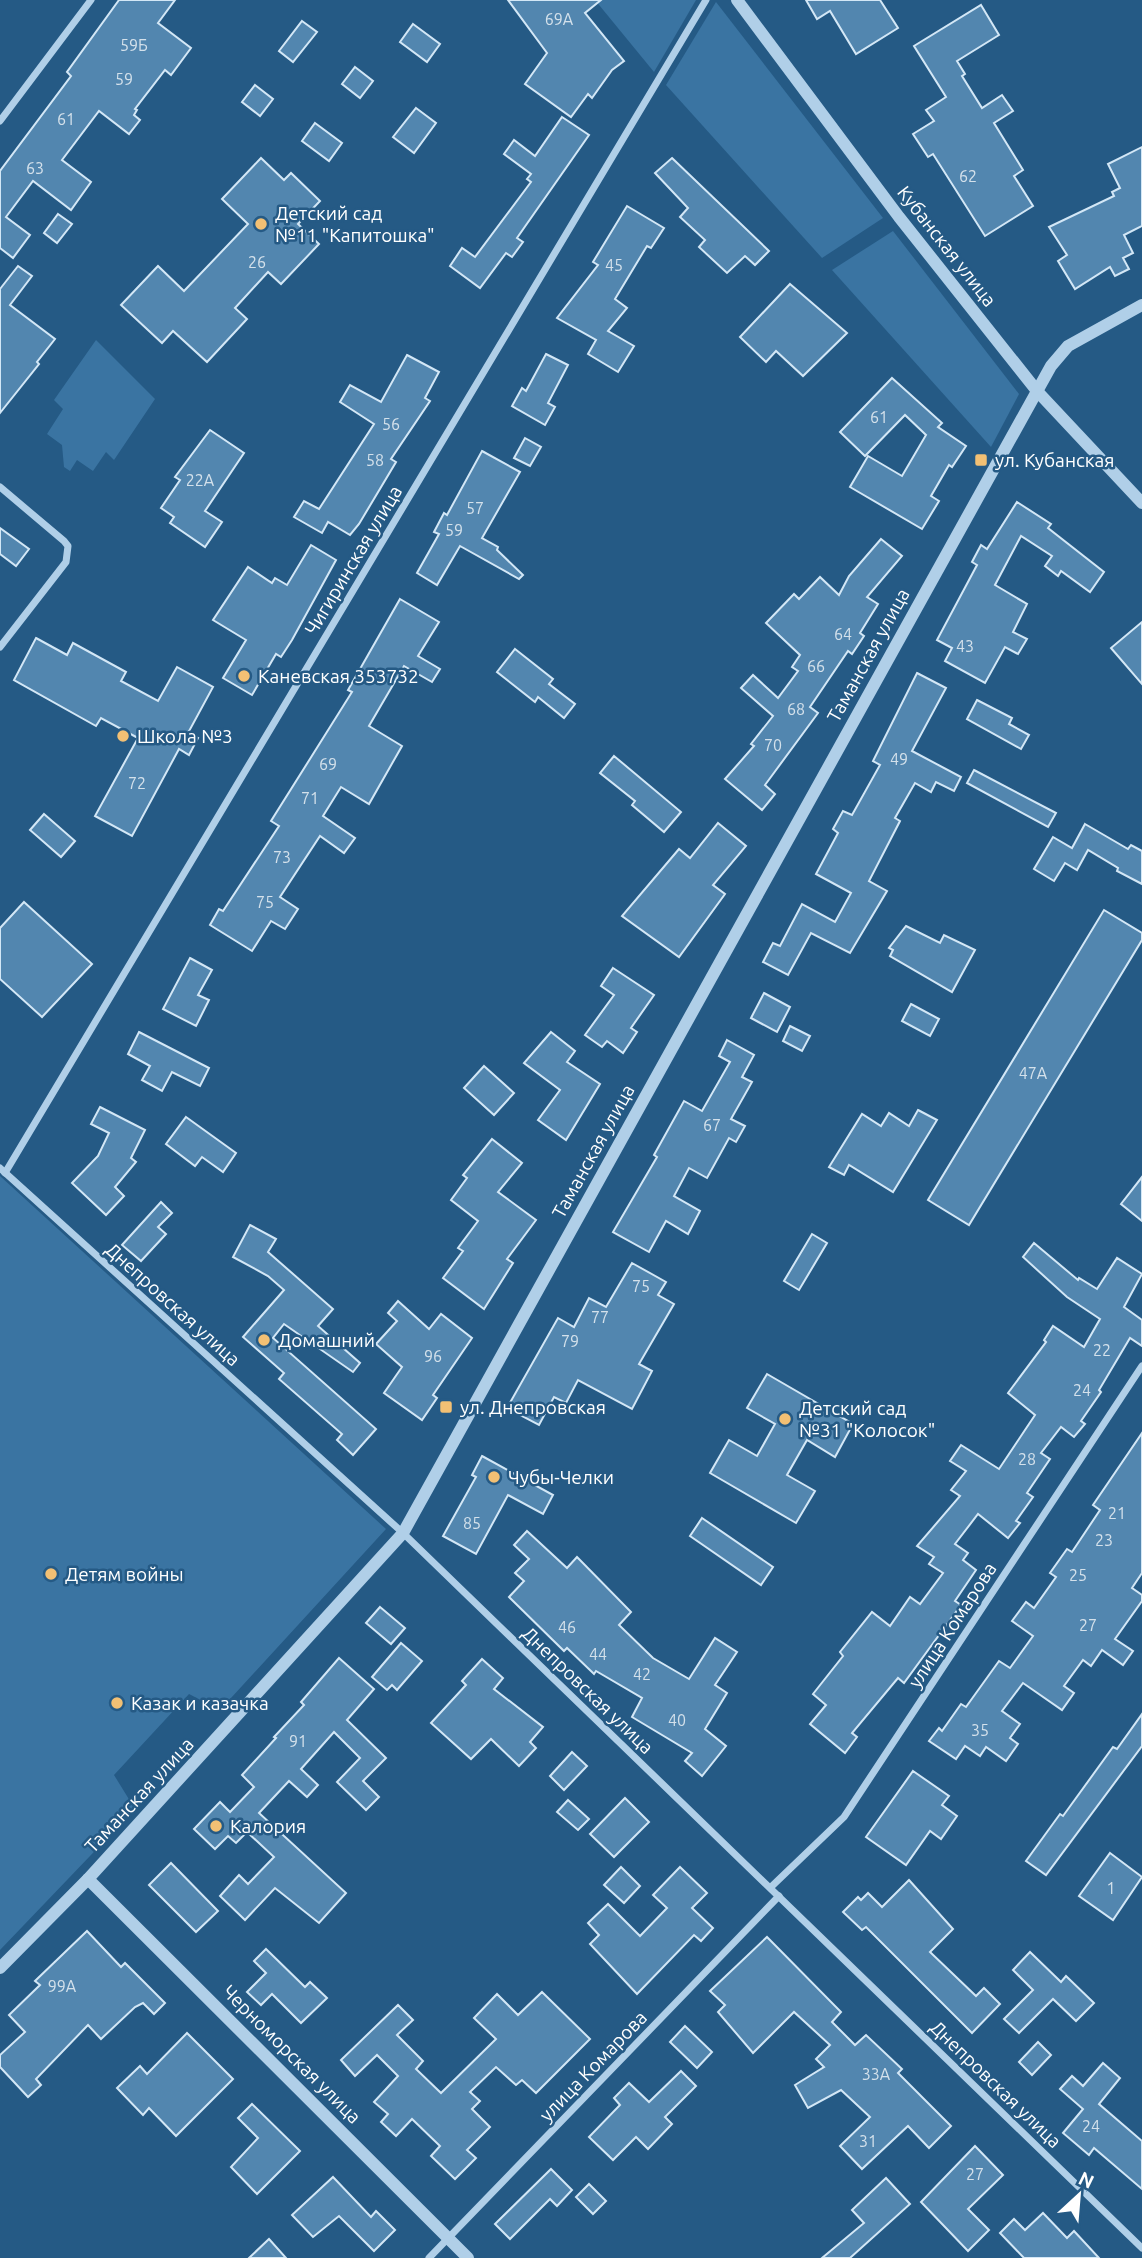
<svg xmlns="http://www.w3.org/2000/svg" width="1142" height="2258" viewBox="0 0 1142 2258" font-family="Ubuntu,sans-serif">
	<style>
		.green { fill: #3a74a2 }
		.building { fill: #5286af; stroke: #d3e7f6; stroke-width: 2 }
		.lines { fill: none; stroke-linecap: round; stroke-linejoin: round }
		.minor { stroke: #b0cfe8; stroke-width: 7 }
		.tertiary { stroke: #b0cfe8; stroke-width: 12 }
		.poi-dot { fill: #f2c074; stroke: #255a85; stroke-width: 2.5 }
		.labels { text-anchor: middle; dominant-baseline: central; stroke-width: 5; stroke-linejoin: round; paint-order: stroke }
		.number-label { font-size: 16px; fill: #d4e1eb }
		.poi-label { font-size: 19px; fill: #fff; stroke: #255a85; text-anchor: start }
		.street-label { font-size: 19px; fill: #fff; stroke: #255a85 }
	</style>
	<rect width="100%" height="100%" fill="#255a85"/>
	<g class="green">
		<polygon points="595,0 696,0 654,72"/>
		<polygon points="716,2 883,218 822,258 666,85"/>
		<polygon points="893,231 1019,394 991,447 832,270"/>
		<polygon points="96,340 155,399 114,460 106,452 93,471 77,460 70,471 64,467 62,445 47,434 63,409 54,400"/>
		<polygon points="0,1176 386,1529 220,1710 189,1694 114,1775 135,1809 0,1950"/>
	</g>
	<g class="building">
		<polygon points="119,0 175,0 158,23 191,48 171,75 165,70 135,109 137,110 134,115 140,120 129,134 99,111 62,160 91,182 71,210 33,181 6,217 30,235 13,258 0,248 0,171 71,76 67,72"/>
		<polygon points="508,0 601,0 585,13 624,61 612,70 592,98 588,94 571,117 525,84 547,53"/>
		<polygon points="806,0 880,0 898,28 856,54 830,11 817,19"/>
		<polygon points="981,5 999,35 957,61 965,74 962,76 982,108 1002,95 1013,111 994,123 1023,170 1014,176 1033,206 985,236 933,154 928,157 913,134 934,121 926,110 946,97 914,46"/>
		<polygon points="302,21 317,32 293,62 279,51"/>
		<polygon points="413,24 440,44 427,62 400,42"/>
		<polygon points="355,67 373,81 360,98 342,84"/>
		<polygon points="255,85 273,99 260,116 242,102"/>
		<polygon points="416,108 436,123 414,153 393,137"/>
		<polygon points="562,117 589,135 517,238 523,242 512,257 506,253 480,288 450,266 462,248 475,257 531,182 527,179 531,174 504,154 514,140 535,156"/>
		<polygon points="315,123 342,143 329,161 302,141"/>
		<polygon points="1142,147 1142,226 1124,235 1133,253 1123,258 1129,269 1115,276 1110,267 1075,289 1058,261 1067,255 1049,227 1114,196 1112,192 1120,188 1108,164"/>
		<polygon points="261,158 284,180 291,173 320,201 298,224 319,244 281,284 268,272 235,308 247,319 207,362 173,331 162,343 121,305 158,266 184,291 248,224 222,199"/>
		<polygon points="672,158 769,251 755,265 745,256 727,273 699,247 705,240 680,217 688,208 655,173"/>
		<polygon points="627,206 664,228 651,248 647,246 615,299 627,308 608,331 634,346 618,372 588,354 596,340 557,318 598,265 593,262"/>
		<polygon points="58,214 72,224 57,243 44,233"/>
		<polygon points="18,266 32,276 10,305 55,339 37,362 39,364 0,413 0,289"/>
		<polygon points="790,284 847,333 803,376 776,351 766,362 740,337"/>
		<polygon points="546,354 568,365 548,403 555,407 545,425 512,406 522,388 526,391"/>
		<polygon points="407,355 439,372 425,398 430,401 391,459 396,462 359,524 350,535 328,522 322,533 294,517 304,501 319,509 374,424 340,402 350,385 381,402"/>
		<polygon points="892,378 942,423 938,427 966,446 952,467 949,465 931,496 939,501 922,529 850,487 868,456 902,476 926,435 905,415 865,456 840,432"/>
		<polygon points="210,430 244,453 205,511 222,522 205,547 170,523 174,517 161,508 180,480 175,477"/>
		<polygon points="525,438 541,447 530,466 514,458"/>
		<polygon points="482,451 520,472 482,538 498,547 497,550 523,575 519,579 460,546 437,585 417,573 439,534 434,532 444,513 447,515"/>
		<polygon points="1017,502 1051,524 1048,528 1104,572 1090,592 1061,571 1058,576 1045,566 1052,556 1021,536 995,585 1027,604 1013,632 1027,639 1018,654 1005,647 985,683 945,661 952,648 937,640 977,565 972,562 981,545 987,549"/>
		<polygon points="0,528 29,549 16,566 0,554"/>
		<polygon points="881,539 902,556 867,597 878,604 860,633 864,636 852,654 848,651 810,707 818,713 765,785 775,794 762,810 725,779 754,746 751,744 773,716 741,688 753,675 778,698 798,671 792,667 800,655 766,623 794,594 799,599 820,577 839,595 849,576"/>
		<polygon points="311,545 336,560 292,640 281,657 276,654 252,695 223,678 246,640 213,620 248,567 272,583 275,578 287,585"/>
		<polygon points="400,599 439,622 418,656 440,669 432,682 404,666 369,726 402,746 369,804 341,787 323,816 355,838 344,853 320,836 280,897 298,909 285,929 271,921 252,951 210,925 219,909 223,911 279,826 271,821 352,692 348,690"/>
		<polygon points="1142,622 1142,684 1111,648"/>
		<polygon points="36,638 67,655 73,643 126,672 121,681 158,701 177,667 213,687 188,733 198,738 189,755 179,749 132,836 95,816 138,738 101,718 96,726 14,680"/>
		<polygon points="515,649 553,679 549,684 575,704 564,718 538,697 535,702 497,672"/>
		<polygon points="917,673 946,688 912,751 961,777 954,791 936,782 931,792 915,783 895,818 900,821 869,881 887,891 850,953 811,933 788,975 763,962 773,943 780,946 802,904 835,922 851,893 816,874 838,833 833,829 843,811 852,815 880,765 873,761"/>
		<polygon points="977,700 1012,718 1009,724 1029,735 1021,749 967,719"/>
		<polygon points="614,756 681,812 664,832 632,805 635,801 600,773"/>
		<polygon points="974,770 1056,813 1048,827 967,783"/>
		<polygon points="44,814 75,841 61,857 30,830"/>
		<polygon points="718,823 746,846 713,885 725,894 679,957 622,916 679,849 690,858"/>
		<polygon points="1085,824 1128,849 1131,845 1142,851 1142,884 1117,871 1118,868 1088,850 1077,870 1065,863 1054,881 1034,869 1053,837 1072,848"/>
		<polygon points="24,902 92,964 42,1017 0,979 0,928"/>
		<polygon points="1104,910 1142,933 1142,940 969,1225 928,1200"/>
		<polygon points="906,926 940,943 944,935 975,950 952,992 890,956 893,950 889,948"/>
		<polygon points="190,958 212,970 198,995 209,1000 196,1026 163,1009"/>
		<polygon points="613,968 654,995 631,1028 637,1032 623,1053 607,1041 602,1047 585,1035 614,995 601,986"/>
		<polygon points="764,993 790,1007 777,1032 751,1018"/>
		<polygon points="911,1004 939,1019 930,1036 902,1021"/>
		<polygon points="790,1026 810,1036 802,1051 783,1041"/>
		<polygon points="139,1032 209,1068 200,1086 172,1072 162,1091 142,1080 150,1066 128,1054"/>
		<polygon points="551,1032 575,1051 567,1062 600,1084 566,1140 538,1120 560,1090 524,1063"/>
		<polygon points="727,1040 754,1055 742,1077 752,1082 731,1119 745,1126 736,1142 729,1138 707,1178 689,1168 674,1196 700,1211 688,1234 666,1221 649,1252 613,1232 657,1157 654,1155 684,1101 702,1111 730,1062 719,1056"/>
		<polygon points="484,1066 514,1093 494,1115 464,1088"/>
		<polygon points="100,1107 145,1130 131,1158 136,1162 115,1187 124,1196 106,1215 72,1183 98,1156 109,1133 91,1124"/>
		<polygon points="918,1110 937,1120 893,1192 849,1165 844,1175 829,1167 862,1114 881,1126 889,1113 909,1126"/>
		<polygon points="186,1117 236,1153 223,1172 202,1157 195,1166 166,1144"/>
		<polygon points="492,1139 522,1163 498,1192 536,1220 507,1259 513,1263 484,1309 443,1278 463,1251 458,1248 478,1221 451,1200 467,1178 463,1175"/>
		<polygon points="1142,1177 1142,1221 1121,1204"/>
		<polygon points="161,1202 172,1213 158,1227 166,1234 141,1261 122,1245"/>
		<polygon points="250,1225 276,1239 268,1252 333,1309 318,1326 360,1363 353,1372 284,1324 273,1338 376,1429 353,1455 337,1440 342,1434 279,1379 284,1373 243,1337 284,1290 268,1276 233,1257"/>
		<polygon points="812,1234 827,1243 799,1290 784,1281"/>
		<polygon points="1034,1243 1078,1280 1079,1278 1097,1289 1117,1258 1142,1274 1124,1307 1142,1320 1142,1346 1130,1338 1099,1390 1101,1392 1081,1421 1085,1424 1074,1437 1061,1427 1041,1453 1050,1459 1027,1493 1033,1497 1016,1521 1020,1523 1008,1538 978,1514 955,1544 968,1553 963,1560 976,1570 955,1601 961,1605 904,1683 898,1678 852,1733 857,1737 845,1753 810,1724 826,1705 813,1694 843,1656 840,1652 872,1612 890,1626 910,1597 920,1604 943,1573 929,1564 934,1557 917,1546 960,1496 951,1490 966,1471 950,1461 961,1445 999,1469 1035,1415 1008,1393 1046,1342 1044,1340 1053,1326 1084,1347 1100,1319 1067,1297 1023,1257"/>
		<polygon points="632,1263 666,1282 658,1295 674,1304 639,1364 652,1371 632,1409 578,1380 566,1403 554,1397 539,1425 507,1408 558,1318 574,1327 589,1298 606,1307"/>
		<polygon points="398,1301 429,1329 441,1314 472,1338 433,1395 437,1398 422,1420 384,1393 402,1367 376,1344 397,1321 388,1313"/>
		<polygon points="767,1374 853,1424 835,1457 807,1440 787,1475 815,1491 796,1523 710,1473 729,1440 757,1456 775,1424 747,1408"/>
		<polygon points="1142,1433 1142,1573 1132,1588 1142,1595 1142,1601 1115,1639 1133,1651 1123,1665 1102,1650 1091,1666 1083,1660 1064,1686 1074,1693 1062,1710 1023,1683 1002,1711 1020,1724 1010,1738 1018,1744 1006,1761 986,1747 980,1756 965,1746 956,1759 929,1741 939,1728 942,1731 961,1704 966,1707 999,1661 1010,1668 1033,1636 1012,1621 1026,1602 1034,1608 1056,1577 1050,1573 1067,1549 1072,1552 1100,1510 1093,1505"/>
		<polygon points="482,1456 553,1495 543,1514 508,1495 476,1554 443,1536 476,1477 472,1475"/>
		<polygon points="702,1518 773,1567 761,1585 690,1536"/>
		<polygon points="527,1531 567,1568 577,1557 631,1612 619,1625 653,1658 689,1679 715,1638 737,1652 715,1685 727,1693 705,1729 726,1746 702,1776 685,1761 692,1753 632,1717 642,1698 596,1671 594,1674 567,1648 564,1651 509,1597 524,1581 515,1573 529,1559 514,1545"/>
		<polygon points="380,1607 405,1628 391,1644 366,1623"/>
		<polygon points="401,1643 422,1661 397,1690 392,1685 387,1690 372,1677"/>
		<polygon points="339,1658 374,1689 347,1720 386,1758 363,1781 379,1797 366,1810 337,1782 360,1758 334,1732 301,1769 318,1785 307,1797 289,1781 259,1813 346,1893 319,1923 275,1888 245,1920 220,1896 239,1875 248,1884 274,1857 247,1832 236,1843 228,1836 215,1849 194,1829 220,1802 230,1812 254,1787 242,1775 276,1738 274,1737 304,1705 301,1702"/>
		<polygon points="482,1659 503,1678 494,1689 543,1727 530,1742 536,1748 519,1766 491,1739 471,1759 431,1723 466,1685 462,1681"/>
		<polygon points="1142,1714 1142,1746 1046,1875 1026,1861 1060,1814 1063,1816 1113,1747 1117,1749"/>
		<polygon points="572,1752 587,1766 564,1790 550,1776"/>
		<polygon points="913,1771 949,1796 942,1805 957,1816 941,1839 930,1831 906,1865 866,1837"/>
		<polygon points="625,1798 649,1822 614,1857 590,1834"/>
		<polygon points="568,1800 589,1819 578,1830 557,1812"/>
		<polygon points="1110,1853 1142,1877 1113,1920 1079,1896"/>
		<polygon points="171,1863 218,1911 196,1932 149,1885"/>
		<polygon points="621,1867 640,1886 624,1903 604,1885"/>
		<polygon points="680,1867 707,1893 692,1908 713,1928 701,1941 694,1935 637,1994 590,1944 599,1935 588,1923 608,1904 640,1936 667,1908 653,1895"/>
		<polygon points="909,1880 953,1929 930,1952 976,1996 984,1988 1000,2004 972,2033 866,1927 862,1930 843,1912 858,1897 861,1900 868,1893 882,1907"/>
		<polygon points="87,1931 121,1967 125,1963 165,2003 154,2014 143,2003 135,2007 101,2039 88,2025 36,2079 41,2085 28,2097 0,2067 0,2055 25,2032 9,2015 40,1985 35,1981"/>
		<polygon points="767,1937 841,2012 832,2022 855,2045 866,2035 902,2069 898,2073 951,2126 929,2148 908,2126 862,2169 840,2146 870,2117 841,2090 808,2108 795,2085 824,2067 816,2059 830,2045 794,2012 753,2053 718,2012 725,2005 710,1991"/>
		<polygon points="266,1949 305,1987 310,1982 327,1998 301,2023 272,1994 261,2005 247,1992 266,1973 254,1961"/>
		<polygon points="1030,1952 1061,1982 1066,1976 1094,2003 1076,2021 1053,1999 1019,2033 1004,2019 1033,1990 1013,1970"/>
		<polygon points="542,1992 590,2039 536,2093 522,2080 516,2085 496,2067 470,2092 480,2101 472,2109 490,2127 467,2150 476,2158 455,2179 431,2156 440,2146 412,2119 396,2136 381,2122 388,2114 374,2102 398,2076 377,2055 355,2076 341,2060 398,2005 413,2020 397,2035 423,2061 416,2069 441,2093 496,2039 474,2018 497,1994 518,2015"/>
		<polygon points="685,2026 712,2052 697,2068 670,2042"/>
		<polygon points="187,2033 233,2079 176,2136 149,2108 143,2115 117,2088 140,2066 147,2074"/>
		<polygon points="1038,2042 1051,2055 1032,2075 1019,2062"/>
		<polygon points="1103,2063 1120,2078 1099,2104 1142,2141 1142,2189 1094,2148 1089,2155 1063,2133 1083,2109 1060,2089 1072,2076 1083,2086"/>
		<polygon points="681,2071 696,2086 665,2117 672,2124 648,2149 636,2137 613,2160 589,2137 620,2105 614,2098 629,2083 649,2102"/>
		<polygon points="252,2104 300,2151 257,2194 231,2167 258,2138 238,2118"/>
		<polygon points="975,2146 1003,2175 968,2209 989,2230 968,2251 921,2202"/>
		<polygon points="551,2169 572,2190 557,2206 550,2199 510,2239 495,2224"/>
		<polygon points="333,2177 371,2217 376,2211 395,2230 374,2251 339,2216 313,2237 292,2215"/>
		<polygon points="886,2178 910,2204 850,2258 822,2258 864,2223 852,2210"/>
		<polygon points="589,2184 606,2201 593,2214 576,2197"/>
		<polygon points="1043,2213 1067,2238 1074,2231 1099,2258 1024,2258 1000,2233 1014,2219 1025,2230"/>
		<polygon points="269,2239 286,2258 249,2258"/>
	</g>
	<g class="lines">
		<g class="minor">
			<polyline points="0,121 91,0"/>
			<polyline points="0,487 64,541 68,546 66,562 0,647"/>
			<polyline points="0,1168 403,1533 1142,2248"/>
			<polyline points="5,1173 706,0"/>
			<polyline points="771,1887 844,1817 1142,1366"/>
			<polyline points="429,2258 779,1896"/>
		</g>
		<g class="tertiary">
			<polyline points="737,0 899,217 1037,391 1142,503"/>
			<polyline points="88,1879 468,2258"/>
			<polyline points="0,1968 88,1879 403,1533 1051,366 1068,346 1142,305"/>
		</g>
	</g>
	<g class="poi-dot">
		<circle cx="261" cy="224" r="7"/>
		<rect x="974" y="453" width="14" height="14" rx="3.5"/>
		<circle cx="244" cy="676" r="7"/>
		<circle cx="123" cy="736" r="7"/>
		<circle cx="264" cy="1340" r="7"/>
		<rect x="439" y="1400" width="14" height="14" rx="3.5"/>
		<circle cx="785" cy="1419" r="7"/>
		<circle cx="494" cy="1477" r="7"/>
		<circle cx="51" cy="1574" r="7"/>
		<circle cx="117" cy="1703" r="7"/>
		<circle cx="216" cy="1826" r="7"/>
	</g>
	<g class="labels">
		<g class="number-label">
			<text x="559" y="19">69А</text>
			<text x="134" y="45">59Б</text>
			<text x="124" y="79">59</text>
			<text x="66" y="119">61</text>
			<text x="35" y="168">63</text>
			<text x="968" y="176">62</text>
			<text x="257" y="262">26</text>
			<text x="614" y="265">45</text>
			<text x="879" y="417">61</text>
			<text x="391" y="424">56</text>
			<text x="375" y="460">58</text>
			<text x="200" y="480">22А</text>
			<text x="475" y="508">57</text>
			<text x="454" y="530">59</text>
			<text x="843" y="634">64</text>
			<text x="965" y="646">43</text>
			<text x="816" y="666">66</text>
			<text x="796" y="709">68</text>
			<text x="773" y="745">70</text>
			<text x="899" y="759">49</text>
			<text x="328" y="764">69</text>
			<text x="137" y="783">72</text>
			<text x="310" y="798">71</text>
			<text x="282" y="857">73</text>
			<text x="265" y="902">75</text>
			<text x="1033" y="1073">47А</text>
			<text x="712" y="1125">67</text>
			<text x="641" y="1286">75</text>
			<text x="600" y="1317">77</text>
			<text x="570" y="1341">79</text>
			<text x="1102" y="1350">22</text>
			<text x="433" y="1356">96</text>
			<text x="1082" y="1390">24</text>
			<text x="1027" y="1459">28</text>
			<text x="1117" y="1513">21</text>
			<text x="472" y="1523">85</text>
			<text x="1104" y="1540">23</text>
			<text x="1078" y="1575">25</text>
			<text x="1088" y="1625">27</text>
			<text x="567" y="1627">46</text>
			<text x="598" y="1654">44</text>
			<text x="642" y="1674">42</text>
			<text x="677" y="1720">40</text>
			<text x="980" y="1730">35</text>
			<text x="298" y="1741">91</text>
			<text x="1111" y="1888">1</text>
			<text x="62" y="1986">99А</text>
			<text x="876" y="2074">33А</text>
			<text x="1091" y="2126">24</text>
			<text x="868" y="2141">31</text>
			<text x="975" y="2174">27</text>
		</g>
		<g class="poi-label">
			<text x="275" y="213">Детский сад<tspan x="275" dy="22">№11 "Капитошка"</tspan></text>
			<text x="995" y="460">ул. Кубанская</text>
			<text x="258" y="676">Каневская 353732</text>
			<text x="137" y="736">Школа №3</text>
			<text x="278" y="1340">Домашний</text>
			<text x="460" y="1407">ул. Днепровская</text>
			<text x="799" y="1408">Детский сад<tspan x="799" dy="22">№31 "Колосок"</tspan></text>
			<text x="508" y="1477">Чубы-Челки</text>
			<text x="65" y="1574">Детям войны</text>
			<text x="131" y="1703">Казак и казачка</text>
			<text x="230" y="1826">Калория</text>
		</g>
		<g class="street-label">
			<text transform="translate(947 246) rotate(52)">Кубанская улица</text>
			<text transform="translate(353 560) rotate(-59)">Чигиринская улица</text>
			<text transform="translate(868 655) rotate(-61)">Таманская улица</text>
			<text transform="translate(593 1151) rotate(-61)">Таманская улица</text>
			<text transform="translate(173 1304) rotate(42)">Днепровская улица</text>
			<text transform="translate(952 1625) rotate(-57)">улица Комарова</text>
			<text transform="translate(588 1690) rotate(44)">Днепровская улица</text>
			<text transform="translate(139 1795) rotate(-47)">Таманская улица</text>
			<text transform="translate(292 2054) rotate(45)">Черноморская улица</text>
			<text transform="translate(593 2066) rotate(-46)">улица Комарова</text>
			<text transform="translate(996 2084) rotate(44)">Днепровская улица</text>
		</g>
	</g>
	<g transform="translate(1079 2195) rotate(26)" stroke="#255a85" stroke-width="5" paint-order="stroke">
	<path d="M0-5L12 26L0 18L-12 26Z" fill="#ffffff"/>
	<text y="-10" font-size="19" font-weight="bold" text-anchor="middle" fill="#ffffff">N</text>
	</g>
</svg>
